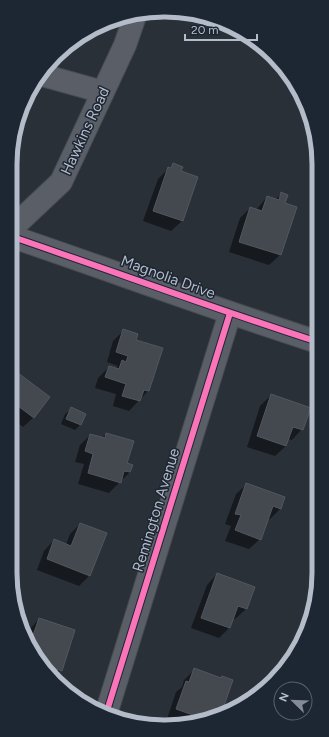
<svg xmlns="http://www.w3.org/2000/svg" width="329" height="737" viewBox="0 0 329 737" font-family="Figtree,sans-serif">
	<style>
		.shadow { fill: #0007 }
		.building { fill: #444950; stroke: #52575f }
		.lines { fill: none; stroke-linecap: round; stroke-linejoin: round }
		.minor-casing { stroke: #484c53; stroke-width: 24 }
		.minor { stroke: #5a5e66; stroke-width: 22 }
		.cycleway-casing { stroke: #1d2633; stroke-width: 8 }
		.cycleway { stroke: #fb73b8; stroke-width: 6 }
		.labels { text-anchor: middle; dominant-baseline: central; stroke-width: 3; stroke-linejoin: round; paint-order: stroke }
		.street-label { font-size: 15px; fill: #b4bcc9; stroke: #1d2633 }
		.rim { fill: none; stroke: #b4bcc9; stroke-width: 5 }
	</style>
	<rect width="100%" height="100%" fill="#2a3038"/>
	<g class="shadow">
		<polygon points="173,164 180,172 197,178 182,221 171,231 143,221 158,179"/>
		<polygon points="281,194 284,203 295,207 280,255 269,265 229,252 240,218 250,208 256,210 267,197 275,200"/>
		<polygon points="124,330 135,340 162,349 148,391 129,411 113,406 116,394 95,388 98,378 109,367 115,369 118,366 107,362 113,341"/>
		<polygon points="10,368 34,417 23,427 10,417"/>
		<polygon points="271,395 302,429 292,440 288,439 286,446 275,456 247,447 260,406"/>
		<polygon points="71,409 85,415 80,425 75,430 61,424 65,414"/>
		<polygon points="106,434 126,464 131,465 130,472 109,493 78,484 84,464 75,462 80,445 90,435 102,438"/>
		<polygon points="247,484 280,509 270,519 268,518 260,539 249,549 225,541 231,526 225,524 236,494"/>
		<polygon points="80,524 89,576 79,586 37,570 44,551 54,540 66,545 70,534"/>
		<polygon points="217,574 246,609 235,619 233,618 229,628 219,638 191,628 207,585"/>
		<polygon points="39,619 61,670 53,678 48,674 26,637 29,630"/>
		<polygon points="194,670 221,713 194,724 180,724 167,719 176,692 182,687 184,680"/>
	</g>
	<g class="building">
		<polygon points="173,163 183,167 181,171 198,177 183,221 153,211 168,167 171,168"/>
		<polygon points="281,192 288,195 285,203 297,207 281,255 239,242 250,207 262,211 267,196 279,200"/>
		<polygon points="123,329 138,334 136,340 163,348 149,391 144,390 140,401 122,396 126,384 105,377 109,366 119,369 122,360 126,362 128,356 116,352"/>
		<polygon points="10,367 50,397 34,418 18,406 10,417"/>
		<polygon points="271,394 311,408 303,430 293,427 286,446 257,436"/>
		<polygon points="71,407 86,414 81,425 66,419"/>
		<polygon points="106,433 134,441 127,463 133,465 130,472 124,471 121,483 88,473 93,454 85,451 90,434 105,438"/>
		<polygon points="246,483 285,497 281,509 273,506 261,540 235,530 241,515 235,514"/>
		<polygon points="80,523 107,533 90,576 47,559 54,539 71,546"/>
		<polygon points="217,573 255,587 247,609 238,606 230,628 201,618"/>
		<polygon points="39,618 75,630 62,671 42,664 38,657 39,655 35,651 37,643 31,641"/>
		<polygon points="194,668 221,678 222,676 233,680 221,714 219,713 218,715 207,720 176,709 186,681 189,682"/>
	</g>
	<g class="lines">
		<defs>
			<g id="minor">
				<polyline points="42,75 103,92"/>
				<polyline points="10,230 61,182 125,45 135,16"/>
				<path d="M10,236C113,271 215,309 318,342"/>
				<polyline points="106,714 230,313"/>
			</g>
		</defs>
		<use href="#minor" class="minor-casing"/>
		<use href="#minor" class="minor"/>
		<defs>
			<g id="cycleway">
				<path d="M10,236C113,271 215,309 318,342"/>
				<polyline points="106,714 230,313"/>
			</g>
		</defs>
		<use href="#cycleway" class="cycleway-casing"/>
		<use href="#cycleway" class="cycleway"/>
	</g>
	<g class="labels">
		<g class="street-label">
			<text transform="translate(85 131) rotate(-65)">Hawkins Road</text>
			<text transform="translate(168 277) rotate(20)">Magnolia Drive</text>
			<text transform="translate(156 510) rotate(-73)">Remington Avenue</text>
		</g>
	</g>
	<path d="M0 0H329V737H0ZM164 17H165A147 147 0 0 1 312 164V573A147 147 0 0 1 165 720H164A147 147 0 0 1 17 573V164A147 147 0 0 1 164 17Z" fill="#1d2633" fill-rule="evenodd"/>
	<path class="rim" d="M164 17H165A147 147 0 0 1 312 164V573A147 147 0 0 1 165 720H164A147 147 0 0 1 17 573V164A147 147 0 0 1 164 17Z"/>
	<g transform="translate(293 701) rotate(293)"><circle r="19" fill="#1d2633" stroke="#59626f"/>
	<path d="M0-3L7 15L0 10L-7 15Z" fill="#848b96"/>
	<text y="-6" font-size="11" font-weight="bold" text-anchor="middle" fill="#b4bcc9">N</text>
	</g>
	<path d="M185 34v6h72v-6" fill="none" stroke="#b4bcc9" stroke-width="2"/>
	<text x="191" y="34" font-size="12" fill="#b4bcc9" stroke="#1d2633" stroke-width="3" paint-order="stroke">20 m</text>
</svg>
